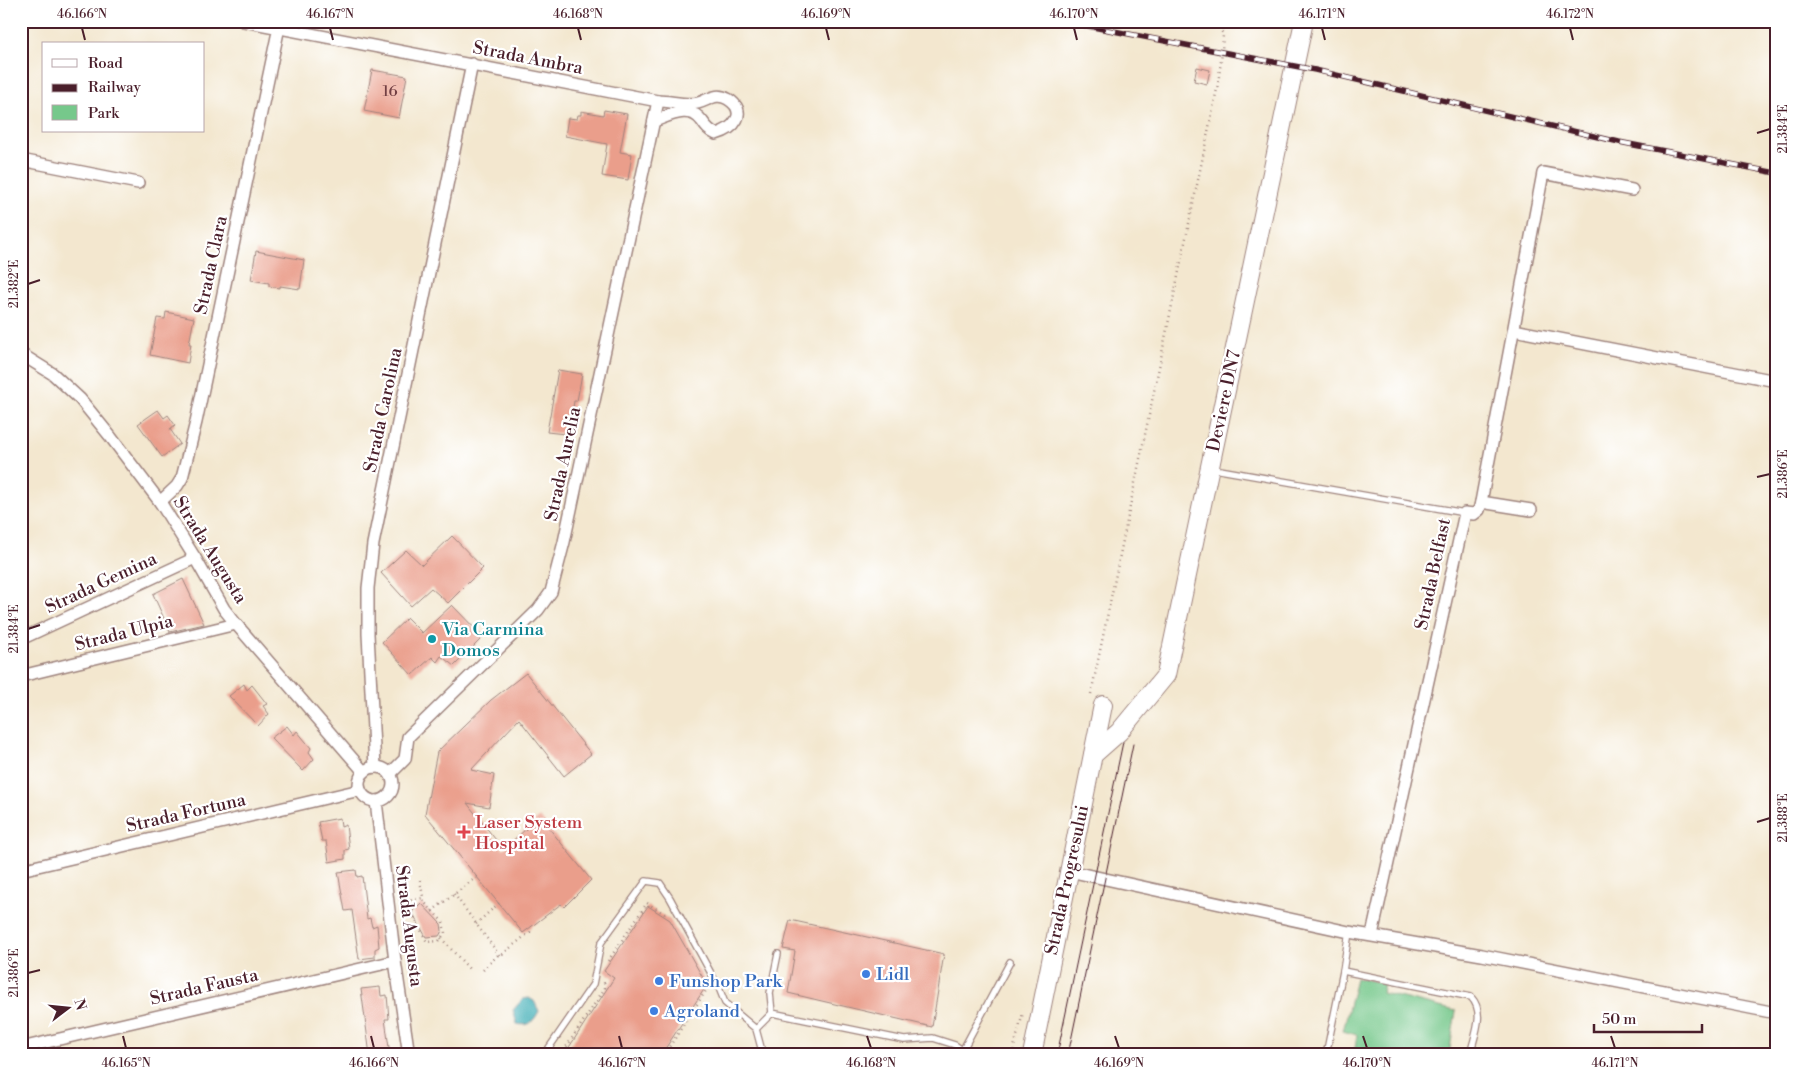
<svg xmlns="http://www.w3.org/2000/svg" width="1797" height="1076" viewBox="0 0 1797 1076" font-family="'Libre Bodoni',serif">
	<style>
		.green { fill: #76c88b; stroke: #60745b }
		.water { fill: #3bacb4; stroke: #426670 }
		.building { fill: #ea9e8b }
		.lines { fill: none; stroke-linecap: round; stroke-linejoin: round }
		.service-casing { stroke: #9e837d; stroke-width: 8 }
		.minor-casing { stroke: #9e837d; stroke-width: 14 }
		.primary-casing { stroke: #9e837d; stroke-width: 20 }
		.path { stroke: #9e837d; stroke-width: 2.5; stroke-dasharray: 1 4; stroke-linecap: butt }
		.service { stroke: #fff; stroke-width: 5.5 }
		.minor { stroke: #fff; stroke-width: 11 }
		.primary { stroke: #fff; stroke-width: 18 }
		.tram { stroke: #4a1f2b; stroke-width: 1 }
		.rail-casing { stroke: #4a1f2b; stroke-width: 5.5 }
		.rail { stroke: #fff; stroke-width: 4; stroke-dasharray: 11; stroke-linecap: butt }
		.ticks { fill: none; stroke: #4a1f2b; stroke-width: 2 }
		.culture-dot { fill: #0f9aa8; stroke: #fff; stroke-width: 2 }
		.health-dot { fill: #e0444e; stroke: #fff; stroke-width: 2 }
		.shop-dot { fill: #3f7fe0; stroke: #fff; stroke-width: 2 }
		.labels { text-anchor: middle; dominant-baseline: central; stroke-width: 4.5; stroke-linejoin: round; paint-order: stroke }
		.number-label { font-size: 15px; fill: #723f43 }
		.street-label { font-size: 18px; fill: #4a1f2b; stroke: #fff }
		.culture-label { font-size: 18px; fill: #0d838f; stroke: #fff; text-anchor: start }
		.health-label { font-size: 18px; fill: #be3a42; stroke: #fff; text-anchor: start }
		.shop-label { font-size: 18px; fill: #366cbe; stroke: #fff; text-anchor: start }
		.neatline { fill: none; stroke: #4a1f2b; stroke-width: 2 }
		.ticks-label { font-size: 12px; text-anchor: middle; fill: #4a1f2b }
	</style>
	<rect width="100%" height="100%" fill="#fff"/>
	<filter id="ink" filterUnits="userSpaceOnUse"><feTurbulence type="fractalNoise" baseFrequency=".02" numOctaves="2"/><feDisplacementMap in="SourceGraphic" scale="10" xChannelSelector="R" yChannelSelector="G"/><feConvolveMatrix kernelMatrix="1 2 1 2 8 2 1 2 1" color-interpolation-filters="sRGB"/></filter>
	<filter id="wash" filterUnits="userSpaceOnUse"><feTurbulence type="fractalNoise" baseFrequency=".0096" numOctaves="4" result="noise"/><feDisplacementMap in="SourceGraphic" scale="20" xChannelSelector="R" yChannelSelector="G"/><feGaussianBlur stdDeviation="1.12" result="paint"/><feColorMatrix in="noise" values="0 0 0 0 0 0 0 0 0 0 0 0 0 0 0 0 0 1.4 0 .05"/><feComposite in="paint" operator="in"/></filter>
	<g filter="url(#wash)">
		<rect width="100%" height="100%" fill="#f3e7cf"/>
		<polygon class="green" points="1356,978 1384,983 1382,993 1456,1011 1449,1055 1354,1055 1357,1035 1343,1031"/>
		<path class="water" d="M529,998L534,1001L539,1011C534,1021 529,1027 517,1024L513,1010L523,999Z"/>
		<g id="blocks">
			<g class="building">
				<polygon points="1197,67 1210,70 1207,84 1194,81"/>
				<polygon points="372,70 407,76 399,118 364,111"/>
				<polygon points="604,110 627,114 620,152 632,154 628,180 602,176 607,144 565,136 568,118 577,119 578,115 581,115 581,111 603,115"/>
				<polygon points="256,251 304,260 300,289 280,286 280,288 269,286 269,283 251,280"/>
				<polygon points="166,312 194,318 189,344 191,344 188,363 150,355 157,318 165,319"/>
				<polygon points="558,370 582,374 577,401 574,401 570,428 566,428 565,434 547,432"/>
				<polygon points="158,410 164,418 168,415 175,425 170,429 180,444 162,457 138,424"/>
				<polygon points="452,536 483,568 448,603 431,588 411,606 381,573 406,550 422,565"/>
				<polygon points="183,579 204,624 170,632 153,594"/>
				<polygon points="452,605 483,637 454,666 441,656 437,662 432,657 412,675 382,642 407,618 422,633"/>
				<polygon points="526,673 591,754 564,776 519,719 471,770 494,775 489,807 467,803 503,849 540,817 591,880 564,907 561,904 523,933 425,814 437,752 491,700"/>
				<polygon points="244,684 247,690 252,685 267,704 263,706 269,714 258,726 229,696"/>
				<polygon points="287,726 294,735 297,731 311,748 309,752 314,759 303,771 271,738"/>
				<polygon points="340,818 341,827 346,825 349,849 345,850 345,859 329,862 326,841 322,841 318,822"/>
				<polygon points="356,870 357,877 362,876 367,919 370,918 372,927 377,925 379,947 375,949 375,957 359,959 352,910 345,911 338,872"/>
				<polygon points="421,903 441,924 442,931 439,936 426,937 412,912"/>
				<polygon points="648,906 670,920 707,985 661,1055 564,1055 614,978 604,971"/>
				<polygon points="790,920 944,954 932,1027 788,993 795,951 783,949"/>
				<polygon points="380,987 381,996 387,995 389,1019 385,1019 390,1055 370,1055 361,989"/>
			</g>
		</g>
	</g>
	<g filter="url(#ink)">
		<use href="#blocks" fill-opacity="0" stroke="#9e837d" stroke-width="1"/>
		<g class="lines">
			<defs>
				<g id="service">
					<polyline points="1220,470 1465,513"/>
					<path d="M1343,971L1471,997C1486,1013 1474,1036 1470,1055"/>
					<polyline points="772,1013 770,993 778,954"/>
					<polyline points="756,1029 772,1013 904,1040 933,1038 955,1045 962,1050"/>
					<polyline points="408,1049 421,1055"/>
					<polyline points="544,1055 593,984 601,943 646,881 660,883 670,898 719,988 725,1003 756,1029 763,1055"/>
					<polyline points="960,1055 1010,962"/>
					<polyline points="1326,1055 1343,971 1349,932"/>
				</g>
				<g id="minor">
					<path d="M243,21L658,101C671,101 686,106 698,103C709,100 716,92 728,99C749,112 734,129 716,134C709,131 706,127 702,121C690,104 669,116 654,121"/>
					<polyline points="21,160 138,183"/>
					<polyline points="1514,330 1776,381"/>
					<polyline points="21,354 53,374 80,399 110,436 160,502 195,558 224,609 236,624 364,772"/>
					<polyline points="160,502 177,486 182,478 196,422 279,27"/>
					<polyline points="1481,502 1531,510"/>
					<polyline points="21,639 195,558"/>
					<polyline points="21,676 236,624"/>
					<circle cx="376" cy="784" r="17"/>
					<polyline points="375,767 368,634 368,588 373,544 472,64"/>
					<polyline points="390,774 405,759 408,737 538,610 551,592 564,542 658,101"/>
					<polyline points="376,801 395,961 409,1055"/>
					<polyline points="21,870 360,790"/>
					<polyline points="1069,871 1349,932 1482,955 1776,1013"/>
					<polyline points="1372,935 1465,513 1474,514 1479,510 1481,502 1543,173 1632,190"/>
					<polyline points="21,1048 395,961"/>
				</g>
				<g id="primary">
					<polyline points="1093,755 1119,732 1166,675 1304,21"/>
					<polyline points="1032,1055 1103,705"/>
				</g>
			</defs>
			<use href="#service" class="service-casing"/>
			<use href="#minor" class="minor-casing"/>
			<use href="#primary" class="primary-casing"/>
			<g class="path">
				<polyline points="1091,694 1218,84 1222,53 1223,34 1215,21"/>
				<polyline points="420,880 424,902 443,922 445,933 439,941 427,942 410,909 410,900 423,898"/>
				<polyline points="454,894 500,956 530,932 528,929"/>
				<polyline points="432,911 477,877"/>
				<polyline points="476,924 499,903"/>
				<polyline points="441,938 471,971"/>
				<polyline points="608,961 647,903 668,916"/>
				<polyline points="483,970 499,954"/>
				<polyline points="561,1055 605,988 604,982"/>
				<polyline points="664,1055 707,989"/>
				<polyline points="1012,1055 1023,1013"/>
			</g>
			<use href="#service" class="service"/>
			<use href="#minor" class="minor"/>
			<use href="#primary" class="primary"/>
			<g class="tram">
				<polyline points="1057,1055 1123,742"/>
				<polyline points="1068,1055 1133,744"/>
			</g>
			<defs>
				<polyline id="rail" points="1062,21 1315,70 1619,142 1776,173"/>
			</defs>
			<use href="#rail" class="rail-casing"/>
			<use href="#rail" class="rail"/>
		</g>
	</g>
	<path class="ticks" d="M82,28L85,40M330,28L333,40M578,28L581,40M826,28L829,40M1074,28L1077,40M1322,28L1325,40M1570,28L1573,40M1757,133L1770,129M28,284L40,280M1757,477L1770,474M28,629L40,625M1757,822L1770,818M28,973L40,970M123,1036L126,1048M371,1036L374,1048M619,1036L622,1048M867,1036L871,1048M1115,1036L1119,1048M1363,1036L1367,1048M1611,1036L1615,1048"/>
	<circle class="culture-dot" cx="432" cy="639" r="5"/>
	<path class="health-dot" d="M461.5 824.5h5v5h5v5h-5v5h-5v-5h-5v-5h5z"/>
	<g class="shop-dot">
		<circle cx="866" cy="974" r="5"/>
		<circle cx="659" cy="981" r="5"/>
		<circle cx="654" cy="1011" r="5"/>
	</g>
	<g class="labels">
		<g class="number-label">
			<text x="390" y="91">16</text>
		</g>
		<g class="street-label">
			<text transform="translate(528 58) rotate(11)">Strada Ambra</text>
			<text transform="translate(211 265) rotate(-78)">Strada Clara</text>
			<text transform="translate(1224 401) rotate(-78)">Deviere DN7</text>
			<text transform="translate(383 410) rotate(-78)">Strada Carolina</text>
			<text transform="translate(563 464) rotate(-78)">Strada Aurelia</text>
			<text transform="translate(210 550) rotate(58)">Strada Augusta</text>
			<text transform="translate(1433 574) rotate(-78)">Strada Belfast</text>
			<text transform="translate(101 583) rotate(-25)">Strada Gemina</text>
			<text transform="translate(124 633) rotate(-14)">Strada Ulpia</text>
			<text transform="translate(186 813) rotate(-13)">Strada Fortuna</text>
			<text transform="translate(1067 880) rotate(-78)">Strada Progresului</text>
			<text transform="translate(409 926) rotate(83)">Strada Augusta</text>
			<text transform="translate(204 987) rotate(-13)">Strada Fausta</text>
		</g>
		<g class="culture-label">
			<text x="442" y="629">Via Carmina<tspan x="442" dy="21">Domos</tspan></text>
		</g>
		<g class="health-label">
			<text x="475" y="822">Laser System<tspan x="475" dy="21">Hospital</tspan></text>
		</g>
		<g class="shop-label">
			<text x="876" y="974">Lidl</text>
			<text x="669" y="981">Funshop Park</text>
			<text x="664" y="1011">Agroland</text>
		</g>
	</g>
	<rect width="1797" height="1076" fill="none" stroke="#fff" stroke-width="55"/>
	<rect x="42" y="42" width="162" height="90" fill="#ffffff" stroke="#b7a5aa"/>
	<rect x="52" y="59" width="25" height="8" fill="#ffffff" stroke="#b7a5aa"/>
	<text x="88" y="68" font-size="15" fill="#4a1f2b">Road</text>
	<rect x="52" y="84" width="25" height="8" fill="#4a1f2b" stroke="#b7a5aa"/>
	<text x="88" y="92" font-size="15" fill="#4a1f2b">Railway</text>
	<rect x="52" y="105" width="25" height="15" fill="#76c88b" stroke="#b7a5aa"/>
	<text x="88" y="118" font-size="15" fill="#4a1f2b">Park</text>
	<g transform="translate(68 1008) rotate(74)" stroke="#ffffff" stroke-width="4" paint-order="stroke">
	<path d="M0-4L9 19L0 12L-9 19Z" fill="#4a1f2b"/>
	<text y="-8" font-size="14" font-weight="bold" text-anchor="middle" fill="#4a1f2b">N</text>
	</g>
	<path d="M1594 1024v8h108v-8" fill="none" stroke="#4a1f2b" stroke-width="2.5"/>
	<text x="1602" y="1024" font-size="15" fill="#4a1f2b" stroke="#ffffff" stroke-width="4" paint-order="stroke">50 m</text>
	<rect x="28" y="28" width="1742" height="1020" class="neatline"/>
	<g class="ticks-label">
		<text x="82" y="18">46.166°N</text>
		<text x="330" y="18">46.167°N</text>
		<text x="578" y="18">46.168°N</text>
		<text x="826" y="18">46.169°N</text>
		<text x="1074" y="18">46.170°N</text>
		<text x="1322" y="18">46.171°N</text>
		<text x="1570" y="18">46.172°N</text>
		<text transform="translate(1783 129) rotate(-90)" y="4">21.384°E</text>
		<text transform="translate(14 284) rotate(-90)" y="4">21.382°E</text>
		<text transform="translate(1783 474) rotate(-90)" y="4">21.386°E</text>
		<text transform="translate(14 629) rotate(-90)" y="4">21.384°E</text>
		<text transform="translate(1783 818) rotate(-90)" y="4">21.388°E</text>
		<text transform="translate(14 973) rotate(-90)" y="4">21.386°E</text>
		<text x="126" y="1067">46.165°N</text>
		<text x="374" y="1067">46.166°N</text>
		<text x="622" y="1067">46.167°N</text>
		<text x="871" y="1067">46.168°N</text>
		<text x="1119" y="1067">46.169°N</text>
		<text x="1367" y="1067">46.170°N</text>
		<text x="1615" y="1067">46.171°N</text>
	</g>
</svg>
